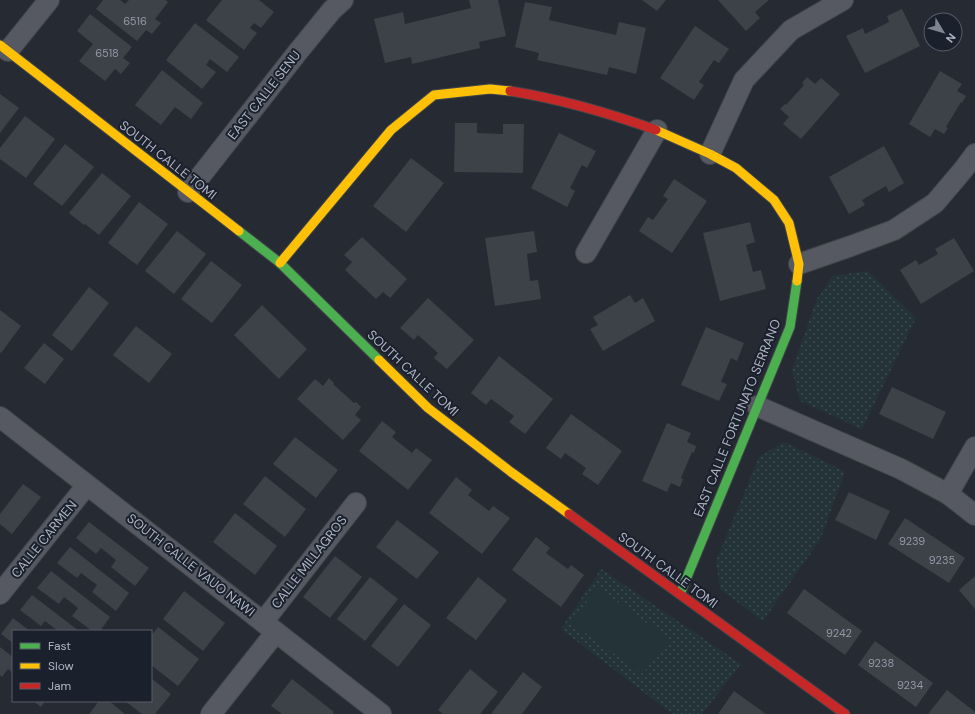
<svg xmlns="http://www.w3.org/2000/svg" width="975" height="714" viewBox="0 0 975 714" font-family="'DM Sans',sans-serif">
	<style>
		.park { fill: url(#park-dots) }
		.garden { fill: #233337 }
		.building { fill: #3d4148 }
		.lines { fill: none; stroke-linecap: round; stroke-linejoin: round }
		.street-casing { stroke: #42454b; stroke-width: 22 }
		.fast-casing { stroke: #42454b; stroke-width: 11 }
		.slow-casing { stroke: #42454b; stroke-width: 11 }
		.jam-casing { stroke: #42454b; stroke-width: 11 }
		.street { stroke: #565961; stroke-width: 20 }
		.fast { stroke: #4caf50; stroke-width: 9 }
		.slow { stroke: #ffc107; stroke-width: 9 }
		.jam { stroke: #c62828; stroke-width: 9 }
		.labels { text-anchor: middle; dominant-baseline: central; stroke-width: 4; stroke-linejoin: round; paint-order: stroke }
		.number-label { font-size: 11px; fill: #9298a5 }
		.street-label { font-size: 13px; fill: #afb5c4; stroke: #1a202c }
	</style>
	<defs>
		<pattern id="park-dots" width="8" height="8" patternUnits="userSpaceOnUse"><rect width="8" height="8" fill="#233337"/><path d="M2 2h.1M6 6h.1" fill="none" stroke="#404e52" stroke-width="1.8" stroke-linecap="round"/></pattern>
	</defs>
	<rect width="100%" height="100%" fill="#262a32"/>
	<g class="park">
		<polygon points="868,271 916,318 862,429 800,401 792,370 816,301 832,276"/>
		<polygon points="784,442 844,471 844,475 820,540 763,621 720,589 716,561 759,457"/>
		<polygon points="601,569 741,664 702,714 672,714 561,629"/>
	</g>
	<polygon class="garden" points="597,587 669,639 643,674 571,623"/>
	<g class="building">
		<polygon points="103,0 120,0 125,4 129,0 165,0 168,2 155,19 161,23 152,34 146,30 137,41 96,9"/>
		<polygon points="222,0 259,0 274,12 261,28 254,23 250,28 257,33 244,50 206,20"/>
		<polygon points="469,0 498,0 506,36 479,42 480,48 412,64 411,57 385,63 374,19 403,12 405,24 471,8"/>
		<polygon points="642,0 666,0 657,11"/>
		<polygon points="718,0 769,0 755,12 760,18 746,31"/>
		<polygon points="525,2 552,7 549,20 616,35 619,22 646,28 636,74 609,67 607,75 537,60 539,53 515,47"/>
		<polygon points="902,9 920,46 865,73 846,36 863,28 865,34 889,22 887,16"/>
		<polygon points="90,14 132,47 123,58 130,63 121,74 115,69 105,81 79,61 93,44 77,31"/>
		<polygon points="195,23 239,57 227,72 210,59 206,65 216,72 202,89 166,60"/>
		<polygon points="695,26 729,49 719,63 714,60 699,82 704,85 694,100 660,78"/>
		<polygon points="162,70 203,103 191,119 175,107 161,125 135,105"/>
		<polygon points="940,71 962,84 957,91 966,96 962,103 961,102 946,127 948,128 944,134 935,129 930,137 909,124"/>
		<polygon points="807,77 815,84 821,78 840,94 801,139 783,124 789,117 780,109 785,104 786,105 804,85 802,83"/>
		<polygon points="0,94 19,108 0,133"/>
		<polygon points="25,116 55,139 26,178 0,159 0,148"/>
		<polygon points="455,123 477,123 477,133 503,134 503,124 524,124 523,173 454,172"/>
		<polygon points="559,133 596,151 587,168 582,165 570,188 575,191 567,207 531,188"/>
		<polygon points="65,144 94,167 62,206 33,184"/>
		<polygon points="884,146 904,183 889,192 886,186 862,200 865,205 849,214 829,177"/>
		<polygon points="411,158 444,183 406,232 373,206"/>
		<polygon points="102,173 131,196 99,235 85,224 84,225 69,213"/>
		<polygon points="674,179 707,201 672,253 639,231 648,217 653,220 668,199 663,196"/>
		<polygon points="139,202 168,224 137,265 108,243"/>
		<polygon points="750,222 755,242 746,245 753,272 761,270 766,289 720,301 703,233"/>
		<polygon points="177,231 206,254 174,294 145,271"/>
		<polygon points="534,231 537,252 527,254 530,281 538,280 541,299 495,306 485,238"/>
		<polygon points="362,237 407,279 390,298 383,292 376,299 345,270 352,262 344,255"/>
		<polygon points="954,238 974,271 921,304 900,270 916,260 919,265 938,254 935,249"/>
		<polygon points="211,261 242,285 212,323 181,299"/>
		<polygon points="89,287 109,303 72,351 52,335"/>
		<polygon points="630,295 635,303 643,298 655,321 603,351 590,329 598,325 593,317"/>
		<polygon points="428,298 474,340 447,369 434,358 438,353 418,335 414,340 400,328"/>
		<polygon points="262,305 307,349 279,379 234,335"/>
		<polygon points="0,310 21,326 1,353 0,352"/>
		<polygon points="136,326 172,354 149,383 113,355"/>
		<polygon points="706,327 744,343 737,361 731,358 721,382 727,384 719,401 681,385"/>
		<polygon points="44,343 64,359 45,384 24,368"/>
		<polygon points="499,356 553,399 525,434 509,422 514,416 491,399 486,405 471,393"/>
		<polygon points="329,378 334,383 333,384 354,403 356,402 361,407 355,415 361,420 343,440 297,399 315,379 323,386"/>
		<polygon points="892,387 946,412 933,439 879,414"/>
		<polygon points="571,414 622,451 598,485 582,474 586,468 565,453 561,459 546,448"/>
		<polygon points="382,421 396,432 392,437 412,453 416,448 432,460 408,490 359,451"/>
		<polygon points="667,423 691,433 687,442 696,446 694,453 692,452 681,478 683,479 680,487 671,483 667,492 642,481"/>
		<polygon points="295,437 338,470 316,498 273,464"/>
		<polygon points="265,476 306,509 285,537 243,504"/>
		<polygon points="456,477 472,490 468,495 489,511 493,506 510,518 482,554 429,513"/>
		<polygon points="23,484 41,497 12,534 0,524 0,514"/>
		<polygon points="849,492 890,511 876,540 835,520"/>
		<polygon points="235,513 277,546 255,575 213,542"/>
		<polygon points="905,518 965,558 949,583 888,544"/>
		<polygon points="397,520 439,552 417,579 376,547"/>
		<polygon points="89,522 149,568 135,586 111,567 116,560 101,548 96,554 76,538"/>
		<polygon points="536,537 550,548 546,553 568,569 571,565 584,575 561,607 512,570"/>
		<polygon points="70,547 129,593 116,611 92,592 97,585 81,573 77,578 57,563"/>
		<polygon points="335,556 362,577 330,618 303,597"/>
		<polygon points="51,571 110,617 100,631 92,631 72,616 78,608 64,597 59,604 37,588"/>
		<polygon points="975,576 975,609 959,590"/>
		<polygon points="370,577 398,599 365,641 337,619"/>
		<polygon points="478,577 507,600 476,640 446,618"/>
		<polygon points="804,589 862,631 845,655 787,613"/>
		<polygon points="184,591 225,623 203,651 163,619"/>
		<polygon points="32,595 79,631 58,631 45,621 41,626 20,610"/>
		<polygon points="404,604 431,625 398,667 371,646"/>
		<polygon points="13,618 30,631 13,631 13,643 1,634"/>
		<polygon points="158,627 199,659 178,686 151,665 151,636"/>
		<polygon points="875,641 933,683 916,707 858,665"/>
		<polygon points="0,647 13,657 13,673 8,669 2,677 0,675"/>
		<polygon points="470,669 498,692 480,714 443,714 438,710"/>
		<polygon points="523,672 542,687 522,714 491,714"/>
		<polygon points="151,678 171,694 155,714 142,714 125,701 151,701"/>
		<polygon points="292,679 334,712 333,714 282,714 271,706"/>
		<polygon points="947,690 975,712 975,714 928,714"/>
		<polygon points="734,691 766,714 718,714"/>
		<polygon points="33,701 45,701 41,707"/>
		<polygon points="99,701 109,701 125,714 89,714"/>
	</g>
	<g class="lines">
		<defs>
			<g id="street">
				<polyline points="8,51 49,0"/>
				<polyline points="710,154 744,80 791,30 843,0"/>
				<polyline points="188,192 297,53 332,10 343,0"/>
				<polyline points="586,253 657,130"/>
				<polyline points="799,264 851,246 894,230 935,203 963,170 975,154"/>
				<polyline points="757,406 901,469 948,494 975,515"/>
				<polyline points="0,417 381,714"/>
				<polyline points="948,494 975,447"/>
				<polyline points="0,594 87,485"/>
				<polyline points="263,622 356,503"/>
				<polyline points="211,714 276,632"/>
			</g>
			<g id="fast">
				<polyline points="239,231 280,263 379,360"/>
				<polyline points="680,594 790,327 797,281"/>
			</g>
			<g id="slow">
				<polyline points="0,45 239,231"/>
				<polyline points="656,130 710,154 736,168 774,200 789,223 799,264 797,281"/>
				<polyline points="280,263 391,130 434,95 490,89 510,91"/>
				<polyline points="379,360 428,408 511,472 569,514"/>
			</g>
			<g id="jam">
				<path d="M510,91C560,99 609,113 656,130"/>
				<polyline points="569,514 845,714"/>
			</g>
		</defs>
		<use href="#street" class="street-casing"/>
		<use href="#fast" class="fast-casing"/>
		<use href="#slow" class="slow-casing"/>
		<use href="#jam" class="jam-casing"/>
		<use href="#street" class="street"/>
		<use href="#fast" class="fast"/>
		<use href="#slow" class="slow"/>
		<use href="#jam" class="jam"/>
	</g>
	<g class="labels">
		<g class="number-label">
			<text x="135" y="21">6516</text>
			<text x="107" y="53">6518</text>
			<text x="912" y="541">9239</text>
			<text x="942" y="560">9235</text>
			<text x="839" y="633">9242</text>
			<text x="881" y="663">9238</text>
			<text x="910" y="685">9234</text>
		</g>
		<g class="street-label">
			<text transform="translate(264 95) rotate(-52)">EAST CALLE SENU</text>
			<text transform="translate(168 160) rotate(38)">SOUTH CALLE TOMI</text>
			<text transform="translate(413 373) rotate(43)">SOUTH CALLE TOMI</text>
			<text transform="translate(737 418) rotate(-68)">EAST CALLE FORTUNATO SERRANO</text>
			<text transform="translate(44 539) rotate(-51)">CALLE CARMEN</text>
			<text transform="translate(309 562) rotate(-52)">CALLE MILLAGROS</text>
			<text transform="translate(191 565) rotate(38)">SOUTH CALLE VAUO NAWI</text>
			<text transform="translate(668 570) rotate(36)">SOUTH CALLE TOMI</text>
		</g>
	</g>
	<rect x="12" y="630" width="140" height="72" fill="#1a202c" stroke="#565c69"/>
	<rect x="20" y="643" width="20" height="6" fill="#4caf50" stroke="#565c69"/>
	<text x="48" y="650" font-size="12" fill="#afb5c4">Fast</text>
	<rect x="20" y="663" width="20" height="6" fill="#ffc107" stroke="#565c69"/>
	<text x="48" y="670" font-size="12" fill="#afb5c4">Slow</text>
	<rect x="20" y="683" width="20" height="6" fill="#c62828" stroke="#565c69"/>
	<text x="48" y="690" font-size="12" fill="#afb5c4">Jam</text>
	<g transform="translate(943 32) rotate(128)"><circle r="19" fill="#1a202c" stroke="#565c69"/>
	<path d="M0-3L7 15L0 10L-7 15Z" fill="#7f8491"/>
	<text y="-6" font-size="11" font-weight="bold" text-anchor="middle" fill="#afb5c4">N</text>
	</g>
</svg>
